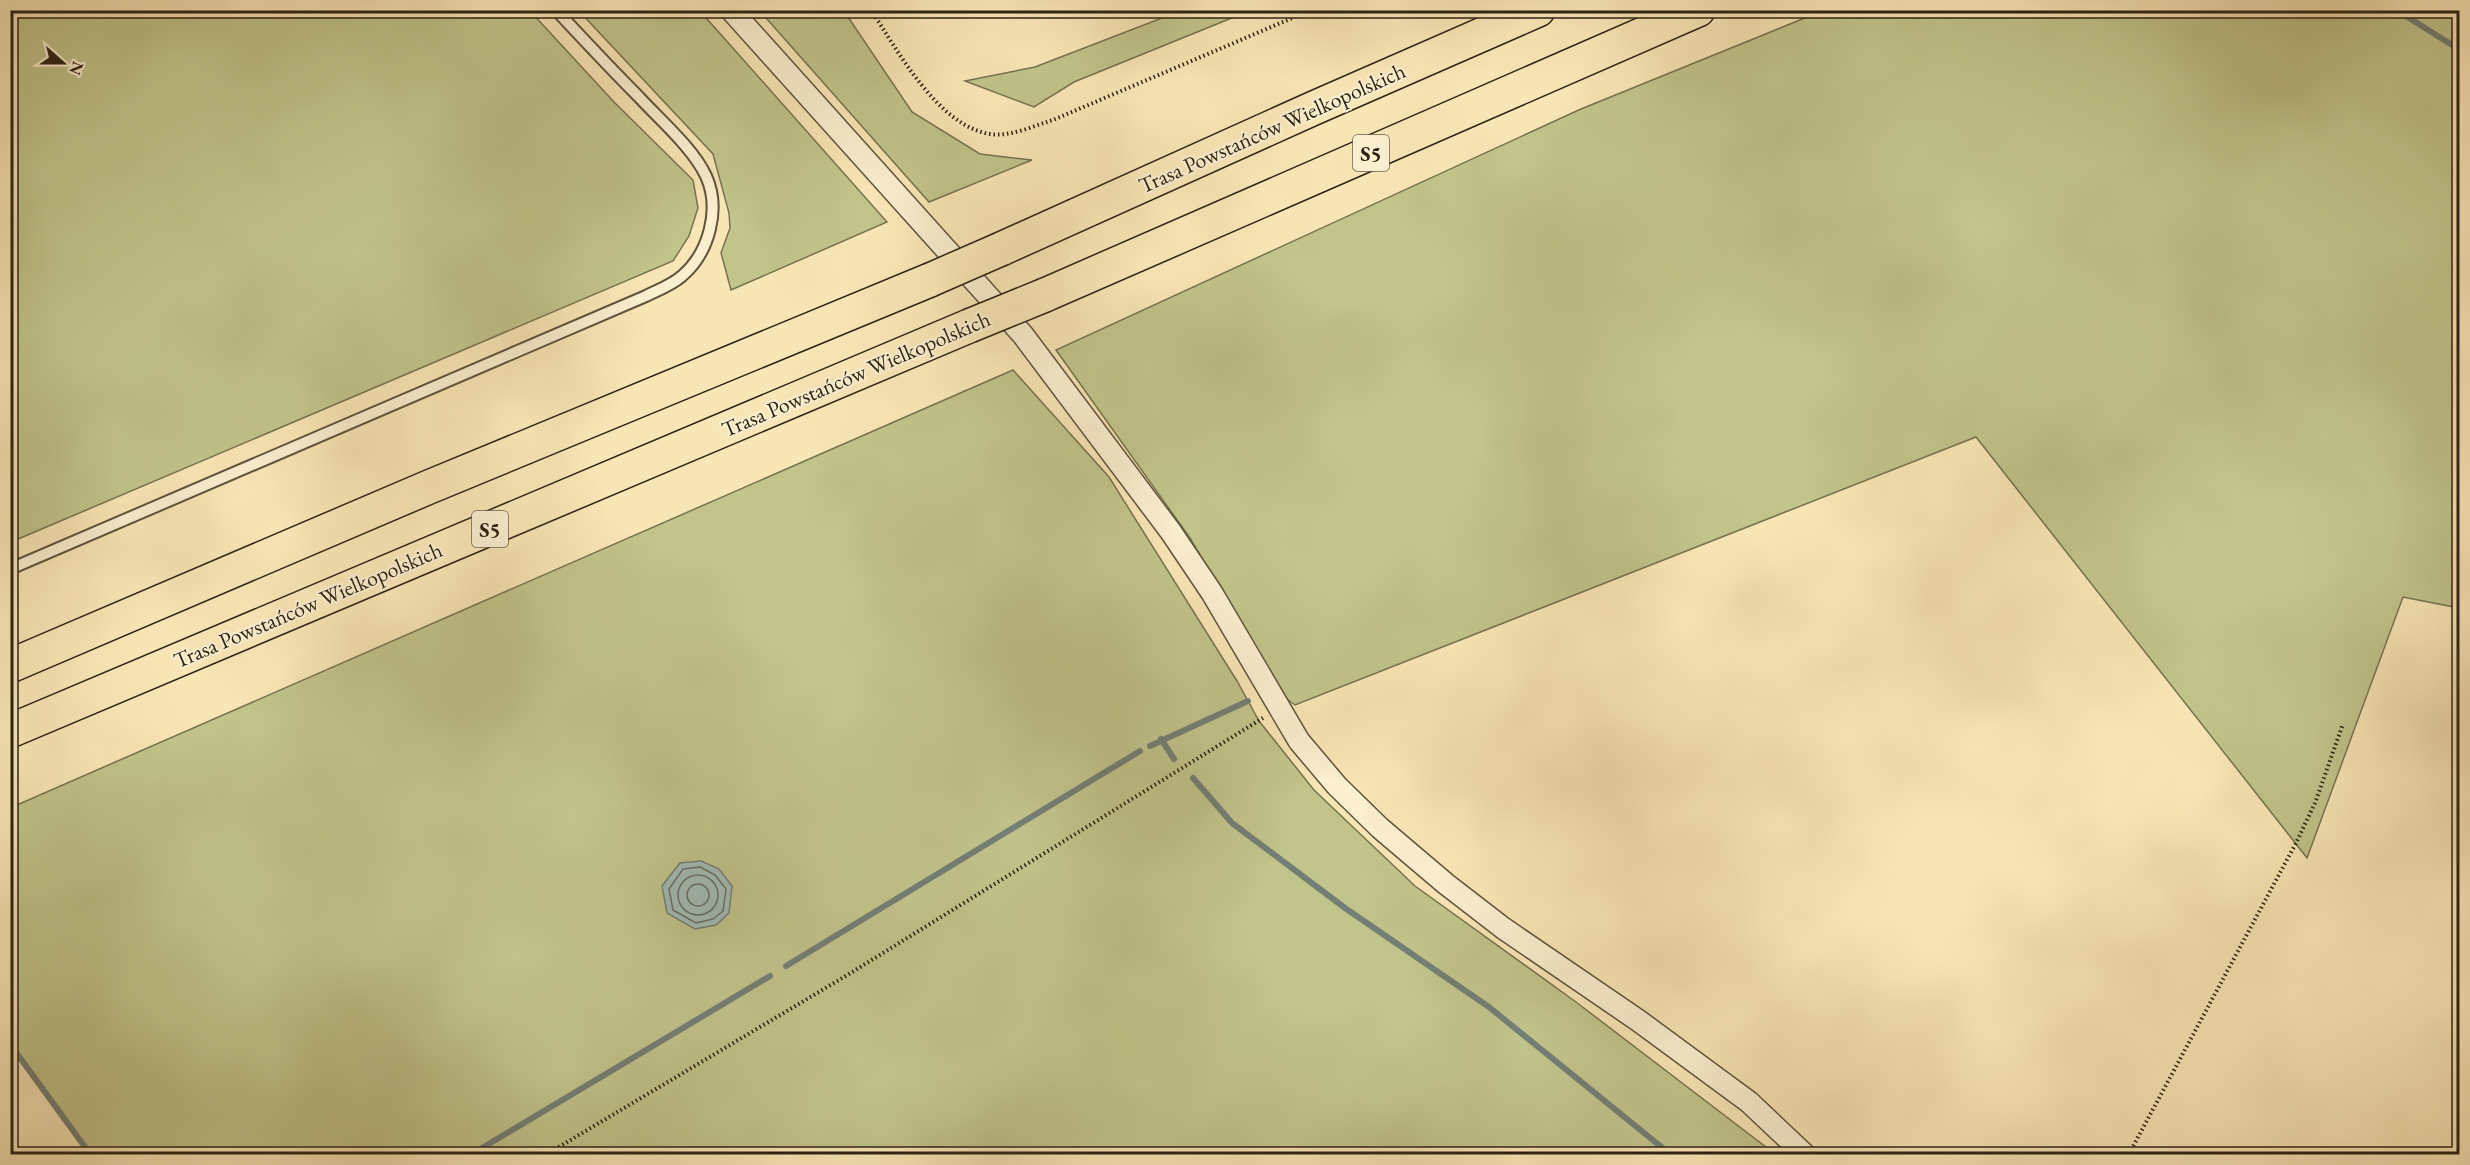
<svg xmlns="http://www.w3.org/2000/svg" width="2470" height="1165" viewBox="0 0 2470 1165" font-family="'EB Garamond',serif">
	<style>
		.green { fill: #c1c48b; stroke: #76734f; stroke-width: 1.5 }
		.water { fill: #a2bdb8; stroke: #737f76; stroke-width: 1.5 }
		.lines { fill: none; stroke-linecap: round; stroke-linejoin: round }
		.shore { stroke: #677066; stroke-width: 1.5 }
		.stream { stroke: #737f76; stroke-width: 6 }
		.lane-casing { stroke: #5f533c; stroke-width: 14 }
		.street-casing { stroke: #5f533c; stroke-width: 24 }
		.highway-casing { stroke: #2c2213; stroke-width: 36 }
		.path { stroke: #2c2213; stroke-width: 4; stroke-dasharray: 1.5 3; stroke-linecap: butt }
		.lane { stroke: #fbefd0; stroke-width: 10 }
		.street { stroke: #fbefd0; stroke-width: 21 }
		.highway { stroke: #f9e6b6; stroke-width: 33 }
		.highway-bridge-casing { stroke: #2c2213; stroke-width: 36; stroke-linecap: butt }
		.highway-bridge { stroke: #f9e6b6; stroke-width: 33 }
		.labels { text-anchor: middle; dominant-baseline: central; stroke-width: 4.5; stroke-linejoin: round; paint-order: stroke }
		.shield { fill: #fbefd0; stroke: #6a604c; stroke-width: 1.5 }
		.shield-label { font-size: 21px; font-weight: bold; fill: #2c2213 }
		.street-label { font-size: 22px; fill: #2c2213; stroke: #fbefd0 }
	</style>
	<rect width="100%" height="100%" fill="#f9e6b6"/>
	<filter id="stains"><feTurbulence type="fractalNoise" baseFrequency=".00333" numOctaves="4"/><feColorMatrix values="0 0 0 0 .2 0 0 0 0 .09 0 0 0 0 .02 0 0 0 .5 -.17"/></filter>
	<radialGradient id="worn" r=".72"><stop offset=".6" stop-color="#630" stop-opacity="0"/><stop offset="1" stop-color="#630" stop-opacity=".3"/></radialGradient>
	<g class="green">
		<polygon points="11,10 530,11 614,102 693,180 698,208 689,236 673,261 11,542"/>
		<polygon points="579,11 700,11 887,222 731,290 721,253 730,228 729,213 713,154"/>
		<polygon points="760,11 844,11 912,112 980,154 1032,160 929,202"/>
		<polygon points="1180,11 1249,11 1074,82 1034,107 965,81 1035,67"/>
		<polygon points="1822,11 2459,11 2459,608 2403,597 2307,858 1976,437 1295,705 1283,696 1190,538 1056,350 1581,109"/>
		<polygon points="1013,370 1109,477 1237,681 1259,721 1314,790 1415,886 1576,1002 1775,1154 90,1154 11,1044 10,808"/>
	</g>
	<polygon class="water" points="701,861 719,869 732,886 729,913 716,925 695,929 667,913 662,886 680,863"/>
	<g class="lines">
		<g class="shore">
			<polygon points="700,867 715,875 726,889 723,911 713,919 696,923 673,910 669,889 683,869"/>
			<circle cx="698" cy="895" r="20"/>
			<circle cx="698" cy="895" r="11"/>
		</g>
		<g class="stream">
			<polyline points="2406,16 2460,50"/>
			<polyline points="1161,739 1174,759"/>
			<polyline points="1150,746 1248,701"/>
			<polyline points="1193,778 1232,823 1345,908 1489,1007 1670,1154"/>
			<polyline points="786,966 1140,751"/>
			<polyline points="10,1044 90,1154"/>
			<polyline points="472,1154 770,976"/>
		</g>
		<defs>
			<path id="lane" d="M10,569L646,296C658,290 672,285 682,276C709,253 721,209 706,176C693,148 659,119 638,96C610,68 583,39 556,10"/>
			<polyline id="street" points="731,10 1023,335 1171,532 1212,593 1299,741 1337,786 1380,828 1446,884 1503,928 1639,1021 1749,1102 1804,1154"/>
			<g id="highway">
				<polyline points="1001,249 1314,108 1538,10"/>
				<polyline points="1045,295 1698,10"/>
				<polyline points="10,666 429,487 930,280"/>
				<polyline points="10,731 969,326"/>
			</g>
		</defs>
		<use href="#lane" class="lane-casing"/>
		<use href="#street" class="street-casing"/>
		<use href="#highway" class="highway-casing"/>
		<g class="path">
			<path d="M871,10C898,51 938,126 990,134C1011,137 1033,126 1053,120L1311,10"/>
			<polyline points="547,1154 849,974 1263,718"/>
			<polyline points="2129,1154 2296,843 2315,803 2343,724"/>
		</g>
		<use href="#lane" class="lane"/>
		<use href="#street" class="street"/>
		<use href="#highway" class="highway"/>
		<defs>
			<g id="highway-bridge">
				<polyline points="930,280 1001,249"/>
				<polyline points="969,326 1045,295"/>
			</g>
		</defs>
		<use href="#highway-bridge" class="highway-bridge-casing"/>
		<use href="#highway-bridge" class="highway-bridge"/>
	</g>
	<g class="labels">
		<g class="shield">
			<rect x="1353" y="135" width="36" height="36" rx="4.5"/>
			<rect x="472" y="511" width="36" height="36" rx="4.5"/>
		</g>
		<g class="shield-label">
			<text x="1371" y="153">S5</text>
			<text x="490" y="529">S5</text>
		</g>
		<g class="street-label">
			<text transform="translate(1272 128) rotate(-24)">Trasa Powstańców Wielkopolskich</text>
			<text transform="translate(856 374) rotate(-23)">Trasa Powstańców Wielkopolskich</text>
			<text transform="translate(308 605) rotate(-23)">Trasa Powstańców Wielkopolskich</text>
		</g>
	</g>
	<rect width="2470" height="1165" fill="none" stroke="#f9e6b6" stroke-width="36"/>
	<rect x="12" y="12" width="2446" height="1141" fill="none" stroke="#2c2213" stroke-width="3"/>
	<rect x="18" y="18" width="2434" height="1129" fill="none" stroke="#2c2213" stroke-width="1.5"/>
	<g transform="translate(63 63) rotate(111)" stroke="#fbefd0" stroke-width="4.5" paint-order="stroke">
	<path d="M0-4.5L10 22L0 15L-10 22Z" fill="#2c2213"/>
	<text y="-9" font-size="16" font-weight="bold" text-anchor="middle" fill="#2c2213">N</text>
	</g>
	<rect width="100%" height="100%" filter="url(#stains)"/>
	<rect width="100%" height="100%" fill="url(#worn)"/>
</svg>
